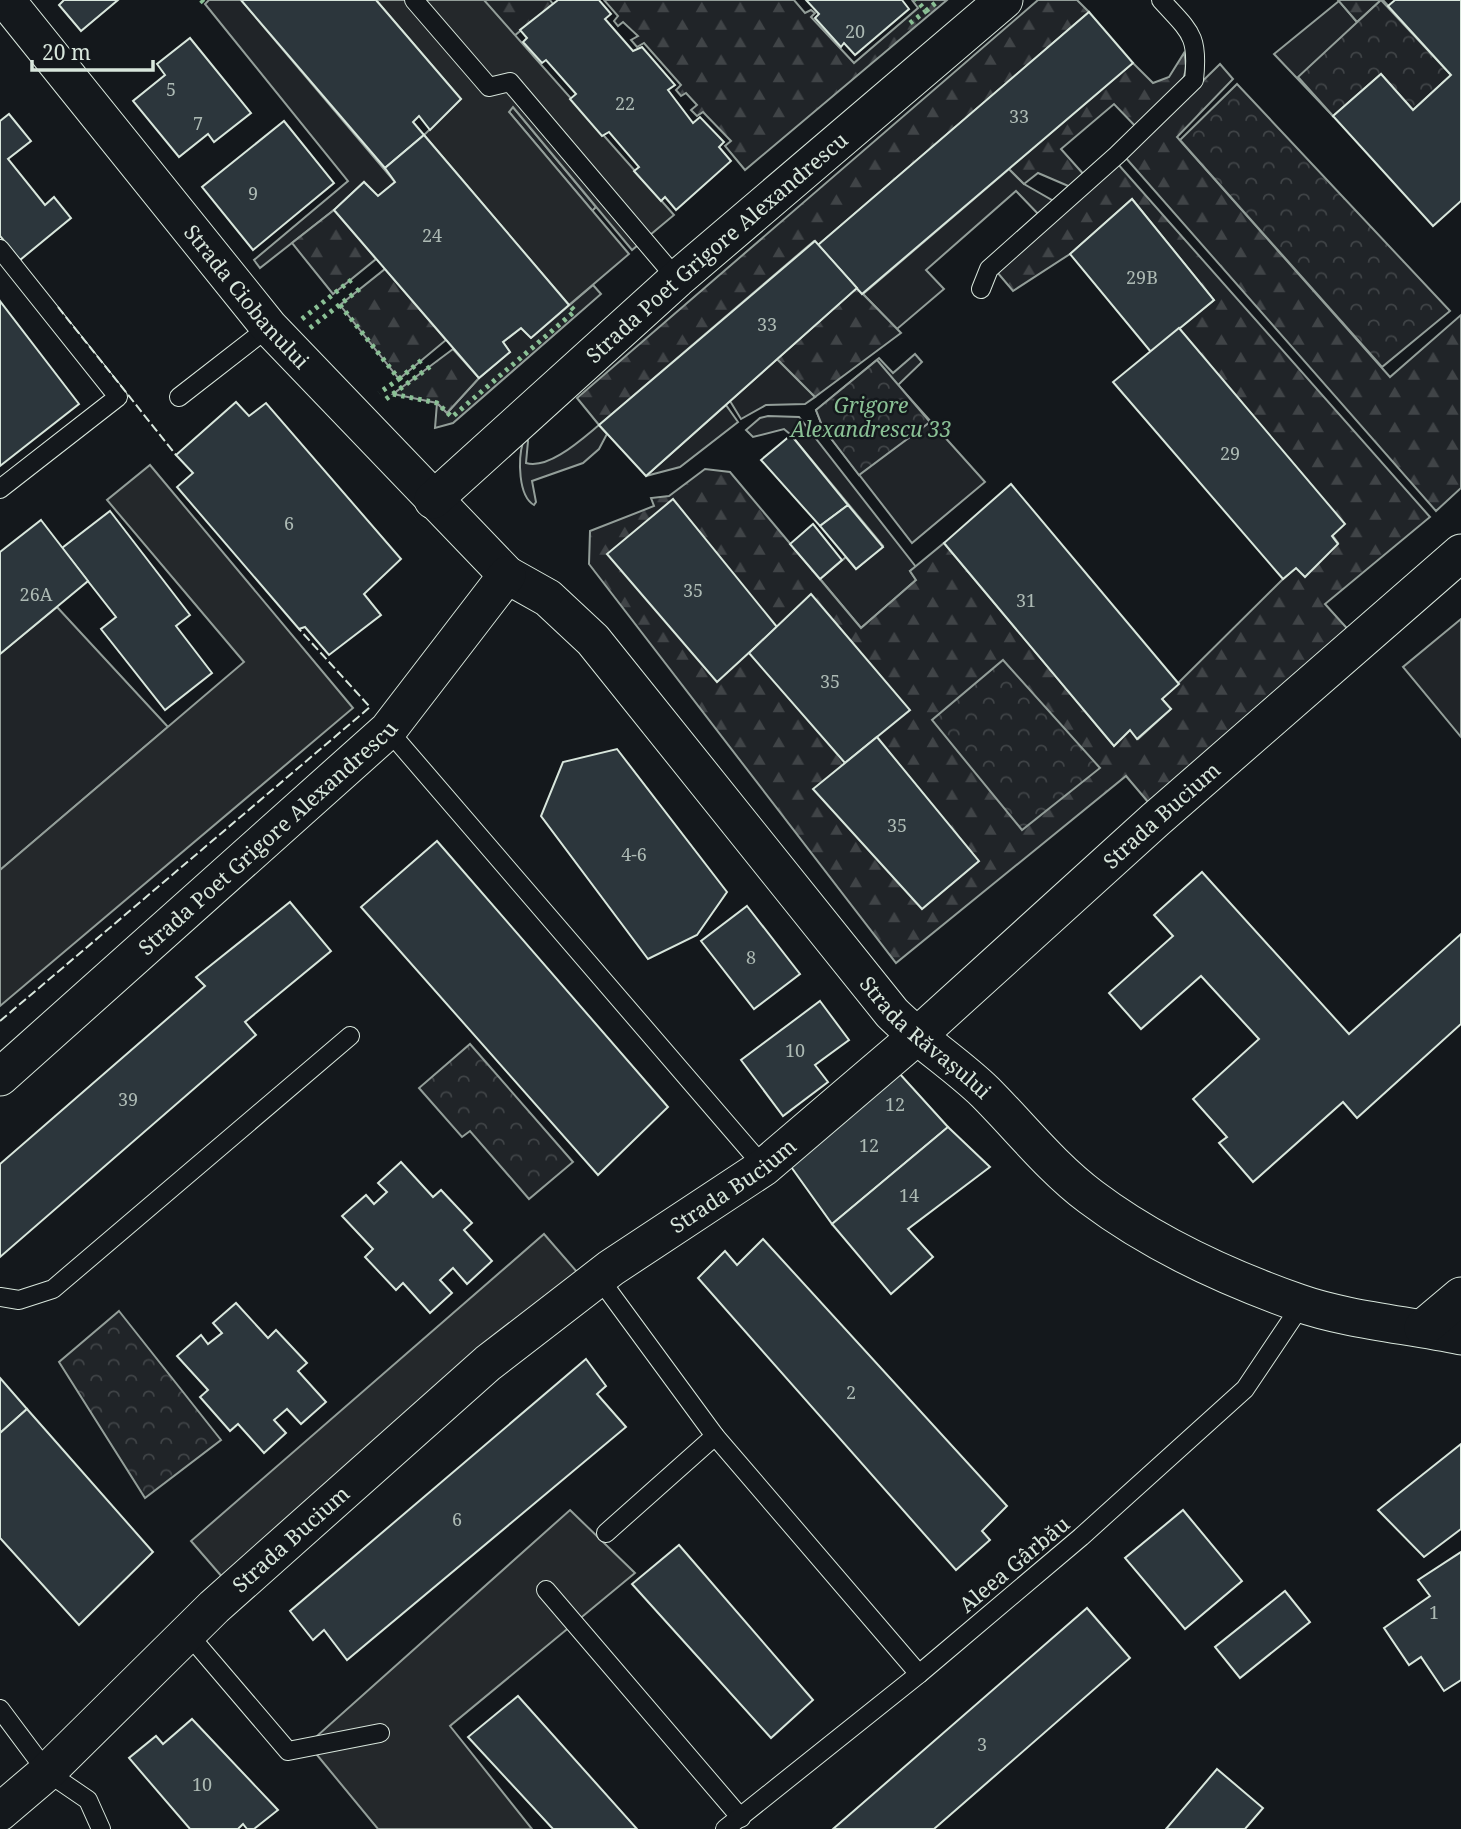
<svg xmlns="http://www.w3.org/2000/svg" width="1461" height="1829" viewBox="0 0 1461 1829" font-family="'Noto Serif',serif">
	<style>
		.green { fill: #202428; stroke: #939e99; stroke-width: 2 }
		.forest { fill: url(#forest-firs); stroke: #939e99; stroke-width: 2 }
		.park { fill: url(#park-crowns); stroke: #939e99; stroke-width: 2 }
		.parking { fill: #24282b; stroke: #939e99; stroke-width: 2 }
		.building { fill: #2c363c; stroke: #d8e6dc; stroke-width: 2 }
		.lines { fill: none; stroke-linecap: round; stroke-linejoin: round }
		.lane-casing { stroke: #d8e6dc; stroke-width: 20 }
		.street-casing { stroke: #d8e6dc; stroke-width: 39 }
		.lane { stroke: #14181c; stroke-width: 18 }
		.street { stroke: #14181c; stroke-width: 37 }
		.hedge { stroke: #8ac095; stroke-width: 5; stroke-dasharray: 3.5 5; stroke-linecap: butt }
		.fence { stroke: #d8e6dc; stroke-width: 2; stroke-dasharray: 9 3.5; stroke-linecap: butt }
		.labels { text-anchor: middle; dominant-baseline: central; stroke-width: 5; stroke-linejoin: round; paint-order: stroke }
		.number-label { font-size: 18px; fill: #adbab4 }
		.street-label { font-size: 21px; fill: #d8e6dc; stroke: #14181c }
		.park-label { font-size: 21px; font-style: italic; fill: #8ac095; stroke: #14181c }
	</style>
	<defs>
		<pattern id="forest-firs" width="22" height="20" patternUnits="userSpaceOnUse" patternTransform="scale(1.75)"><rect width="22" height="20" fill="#202428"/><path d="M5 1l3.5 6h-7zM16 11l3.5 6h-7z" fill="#404447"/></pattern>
		<pattern id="park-crowns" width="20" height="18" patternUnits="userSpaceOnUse" patternTransform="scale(1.75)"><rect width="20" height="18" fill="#202428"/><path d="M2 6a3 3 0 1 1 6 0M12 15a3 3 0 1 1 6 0" fill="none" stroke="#404447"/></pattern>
	</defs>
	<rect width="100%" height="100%" fill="#14181c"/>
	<g class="green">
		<polygon points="209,0 241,0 395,182 378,196 364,182 334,210 260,268 254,260 348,181 205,4"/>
		<polygon points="1383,0 1451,75 1413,110 1381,74 1333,116 1274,54 1339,1 1357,22"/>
		<polygon points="513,107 596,207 592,211 509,112"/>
		<polygon points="1009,169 1024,184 1057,203 1042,218 1016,191 926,270 944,289 897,329 863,294"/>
		<polygon points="593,285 601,294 453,423 435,428 437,403 447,413 479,378 510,352 503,342 521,328 531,338"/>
		<polygon points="915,354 922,362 898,385 985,482 912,543 823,428 816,410 879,358 893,373"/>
		<polygon points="777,359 815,397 805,404 766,405 741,419 730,401"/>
		<polygon points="726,405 738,422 680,467 646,476"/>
		<polygon points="768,416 799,417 916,567 910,571 916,580 861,628 820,579 846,557 856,569 883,546 791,435 784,429 753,437 746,430 760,418"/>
		<path d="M599,425L607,434L599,449L583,463L532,481L536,502L534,505C518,496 518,459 523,442L527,438L528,441L526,463C549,470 583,438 599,425Z"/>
		<polygon points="57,607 168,727 0,870 0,654"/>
		<polygon points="1461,619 1461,737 1403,667"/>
	</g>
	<g class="forest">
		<polygon points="483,0 550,0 553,4 514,36"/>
		<polygon points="604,0 794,0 805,13 811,10 815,13 811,17 854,63 918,8 912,0 947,0 745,170 725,146 731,141 703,112 697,116 691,110 697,105 686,93 681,96 676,90 681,85 644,43 637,47 631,40 638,36 623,22 618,26 614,21 618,16"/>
		<polygon points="1038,0 1077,0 1089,12 818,245 814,241 599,425 577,398"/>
		<polygon points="1338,0 1381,0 1357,22"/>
		<path d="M1184,53C1194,87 1161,108 1139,130L1114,104L1061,149L1086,177L1073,188L1038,173L1024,184L1009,169L1133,63L1153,83L1169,77Z"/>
		<polygon points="1220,64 1233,79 1177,137 1390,377 1461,315 1461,488 1436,511 1125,157"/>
		<polygon points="1117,163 1430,517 1325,604 1353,635 1154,809 1126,776 896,963 589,564 590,531 654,506 651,498 669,496 705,469 730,472 861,628 916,580 910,571 944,543 1114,746 1130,730 1138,739 1171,709 1162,699 1283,579 1296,568 1338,543 1179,328 1214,300 1132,199 1070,254 1013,291 997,272"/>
		<polygon points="334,210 376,259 333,294 292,243"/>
		<polygon points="385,269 446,340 399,379 340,305"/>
		<polygon points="857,288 901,333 815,397 777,359"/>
		<polygon points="453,349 479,378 447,413 437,403 393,394"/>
	</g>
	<g class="park">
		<polygon points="1381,0 1451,75 1413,110 1381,74 1333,116 1298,77"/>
		<polygon points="1237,84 1450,311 1382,367 1180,140"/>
		<polygon points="877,360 930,422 859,475 823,428 816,410"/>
		<polygon points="1003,660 1100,768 1022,830 932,720"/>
		<polygon points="470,1044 573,1162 529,1199 470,1131 462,1137 419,1088"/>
		<polygon points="119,1311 221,1440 145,1498 59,1362"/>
	</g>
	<g class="parking">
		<polygon points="376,0 484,0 674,215 632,250 513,107 509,112 629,254 569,305 424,135 461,99"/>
		<polygon points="150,465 353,708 0,1006 0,870 244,662 107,500"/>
		<polygon points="544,1234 584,1280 230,1586 191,1541"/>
		<polygon points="570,1510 635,1573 450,1726 532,1829 378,1829 308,1744"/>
	</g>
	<g class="building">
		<polygon points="64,0 118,0 81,31 59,5"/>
		<polygon points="241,0 376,0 461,99 430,130 419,116 413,122 424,135 385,168"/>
		<polygon points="558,0 599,0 611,14 605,19 633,51 642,47 675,85 668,90 693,123 700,117 724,142 719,147 731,161 676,210 665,197 661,201 634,171 639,167 609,132 602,136 570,99 576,94 546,60 542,63 523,42 527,38 520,30"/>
		<polygon points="806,0 902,0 909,9 855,55 844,43 841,47 815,18 819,14"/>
		<polygon points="1395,0 1461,0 1461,201 1433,226 1333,116 1381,74 1413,110 1451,75 1388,6"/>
		<polygon points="1089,12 1133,63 862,294 818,245"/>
		<polygon points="190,38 251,113 214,142 208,134 179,157 133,101 165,75 157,64"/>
		<polygon points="9,114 31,141 8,159 45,205 54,197 71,218 20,260 0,236 0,121"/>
		<polygon points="284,121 334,183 253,250 202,187"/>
		<polygon points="424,135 569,305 531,338 521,328 503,342 510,352 479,378 334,210 364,182 378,196 395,182 385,168"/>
		<polygon points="1132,199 1214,300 1151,352 1070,254"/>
		<polygon points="815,241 857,288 646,476 599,425"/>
		<polygon points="0,301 79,404 0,466"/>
		<polygon points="1179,328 1345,524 1332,536 1338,544 1305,577 1296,568 1283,579 1113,382"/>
		<polygon points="236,402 249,416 266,403 401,559 364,594 381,615 329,655 305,627 299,629 177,487 193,473 176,455"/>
		<polygon points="791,435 848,505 820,526 761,460"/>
		<polygon points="1011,484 1179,684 1162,699 1171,709 1137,739 1130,730 1114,746 944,543"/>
		<polygon points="673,499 777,627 717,682 607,554"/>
		<polygon points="848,505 883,547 856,569 820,526"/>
		<polygon points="110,511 190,615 176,626 212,673 165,710 101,629 116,617 62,548"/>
		<polygon points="41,520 88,581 0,654 0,552"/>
		<polygon points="813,524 842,560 820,579 790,544"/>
		<polygon points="811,594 910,710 845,763 749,653"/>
		<polygon points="877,737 979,861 922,909 813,789"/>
		<polygon points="617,749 727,892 697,935 648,959 541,816 563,762"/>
		<polygon points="437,841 668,1107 598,1175 361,907"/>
		<polygon points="1202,872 1349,1034 1461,934 1461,1024 1357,1118 1343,1102 1253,1182 1219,1143 1227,1137 1193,1099 1259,1039 1201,976 1141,1029 1109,993 1173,936 1154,915"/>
		<polygon points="290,902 331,951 245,1022 256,1035 0,1257 0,1164 205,986 196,977"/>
		<polygon points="747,906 800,974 754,1009 701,941"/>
		<polygon points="820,1001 849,1040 815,1065 828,1082 783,1116 741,1060"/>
		<polygon points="899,1073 948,1127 832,1224 789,1164"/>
		<polygon points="948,1127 990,1167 908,1229 933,1257 891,1294 832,1224"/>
		<polygon points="401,1162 433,1197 441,1190 472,1223 464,1230 492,1261 467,1284 453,1268 440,1280 452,1293 430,1313 403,1283 396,1290 365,1257 373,1249 342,1216 366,1195 374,1204 387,1192 378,1183"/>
		<polygon points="763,1239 1007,1506 982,1531 990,1540 956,1570 698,1278 725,1251 737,1265"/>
		<polygon points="236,1303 268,1338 276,1330 307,1363 298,1371 326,1402 301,1424 287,1409 274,1420 286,1433 264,1453 238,1424 230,1431 200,1397 208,1390 177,1356 201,1335 208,1344 222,1333 213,1323"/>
		<polygon points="586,1359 606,1386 597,1394 626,1427 347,1660 324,1630 313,1640 290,1611"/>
		<polygon points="0,1378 27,1409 0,1433"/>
		<polygon points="27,1409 153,1552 79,1625 0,1538 0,1433"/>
		<polygon points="1461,1444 1461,1529 1424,1557 1378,1510"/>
		<polygon points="1183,1510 1242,1581 1185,1629 1125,1558"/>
		<polygon points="679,1545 813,1700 771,1738 632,1584"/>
		<polygon points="1461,1552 1461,1680 1444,1691 1421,1657 1409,1665 1384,1628 1430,1596 1418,1580"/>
		<polygon points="1285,1591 1310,1622 1240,1678 1215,1647"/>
		<polygon points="1087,1608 1130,1658 934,1829 833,1829"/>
		<polygon points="518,1696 637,1829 553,1829 468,1737"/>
		<polygon points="192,1719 278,1810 254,1829 247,1829 243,1824 238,1829 190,1829 129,1758 156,1736 163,1744"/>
		<polygon points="1217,1769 1263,1808 1245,1829 1166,1829"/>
	</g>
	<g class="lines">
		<defs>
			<g id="lane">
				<polyline points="414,0 489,87 510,82 677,279"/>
				<polyline points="0,249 118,397 0,489"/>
				<path d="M981,289L989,269L1117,155L1194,80C1199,35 1190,32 1161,0"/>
				<polyline points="179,397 269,327"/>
				<polyline points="388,730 764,1167"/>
				<polyline points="599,1278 715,1436 919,1674"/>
				<polyline points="0,1297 19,1300 53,1289 350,1036"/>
				<polyline points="606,1533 715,1436"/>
				<polyline points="546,1590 741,1818"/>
				<polyline points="189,1635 288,1751 380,1733"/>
				<polyline points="0,1709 47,1772 88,1800 101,1829"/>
				<polyline points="725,1829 919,1674 1081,1537 1245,1389 1302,1304"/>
			</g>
			<g id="street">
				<path id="s1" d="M6,0L269,327L507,575L548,598L593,640L892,1013C921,1042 956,1064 985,1092C1020,1127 1051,1167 1091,1197C1152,1243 1228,1278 1299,1303C1347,1320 1410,1325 1461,1336"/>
				<path id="s2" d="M433,500L677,279L1004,0"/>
				<path id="s3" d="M0,1077L388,730L507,575"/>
				<polyline points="1423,1328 1461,1296"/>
				<path id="s4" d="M0,1812L47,1772L214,1607L488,1363L611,1268L764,1167L916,1037L1155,820L1461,553"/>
			</g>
		</defs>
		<use href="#lane" class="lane-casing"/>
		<use href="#street" class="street-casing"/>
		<use href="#lane" class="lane"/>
		<use href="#street" class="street"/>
		<g class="hedge">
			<polyline points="201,0 205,4"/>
			<polyline points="926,11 939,0"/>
			<polyline points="910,23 926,11 916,0"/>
			<polyline points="340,305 399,379 379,393"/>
			<polyline points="302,319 355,277"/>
			<polyline points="310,328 362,287"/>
			<polyline points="399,379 424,358"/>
			<polyline points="393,394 437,403 452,417 575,311 569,305"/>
			<polyline points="386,399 431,366"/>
		</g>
		<g class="fence">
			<polyline points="58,307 176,455"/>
			<polyline points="0,1021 370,707 299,629"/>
		</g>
	</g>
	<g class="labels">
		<g class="number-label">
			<text x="855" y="31">20</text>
			<text x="171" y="89">5</text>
			<text x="625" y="103">22</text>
			<text x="1019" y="116">33</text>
			<text x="198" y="123">7</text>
			<text x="253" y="193">9</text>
			<text x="432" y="235">24</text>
			<text x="1142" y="277">29B</text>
			<text x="767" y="324">33</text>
			<text x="1230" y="453">29</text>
			<text x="289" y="523">6</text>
			<text x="693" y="590">35</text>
			<text x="36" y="594">26A</text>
			<text x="1026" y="600">31</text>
			<text x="830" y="681">35</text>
			<text x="897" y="825">35</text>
			<text x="634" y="854">4-6</text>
			<text x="751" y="957">8</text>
			<text x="795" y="1050">10</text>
			<text x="128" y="1099">39</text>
			<text x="895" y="1104">12</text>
			<text x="869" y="1145">12</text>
			<text x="909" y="1195">14</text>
			<text x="851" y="1392">2</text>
			<text x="457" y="1519">6</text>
			<text x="1434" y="1612">1</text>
			<text x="982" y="1744">3</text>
			<text x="202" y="1784">10</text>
		</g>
		<g class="street-label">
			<text stroke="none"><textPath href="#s2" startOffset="380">Strada Poet Grigore Alexandrescu</textPath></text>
			<text stroke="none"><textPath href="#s1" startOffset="382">Strada Ciobanului</textPath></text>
			<text stroke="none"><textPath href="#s4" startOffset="1533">Strada Bucium</textPath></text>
			<text stroke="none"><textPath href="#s3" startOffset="359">Strada Poet Grigore Alexandrescu</textPath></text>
			<text stroke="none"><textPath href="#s1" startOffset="1391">Strada Răvașului</textPath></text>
			<text stroke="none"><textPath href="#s4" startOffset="966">Strada Bucium</textPath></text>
			<text stroke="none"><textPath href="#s4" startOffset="399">Strada Bucium</textPath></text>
			<text transform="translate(1014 1564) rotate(-40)">Aleea Gârbău</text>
		</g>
		<g class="park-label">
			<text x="871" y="405">Grigore<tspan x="871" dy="24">Alexandrescu 33</tspan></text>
		</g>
	</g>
	<path d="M32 60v10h121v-10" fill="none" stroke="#d8e6dc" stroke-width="3.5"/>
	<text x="42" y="60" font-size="21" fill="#d8e6dc" stroke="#14181c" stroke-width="5" paint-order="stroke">20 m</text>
</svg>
